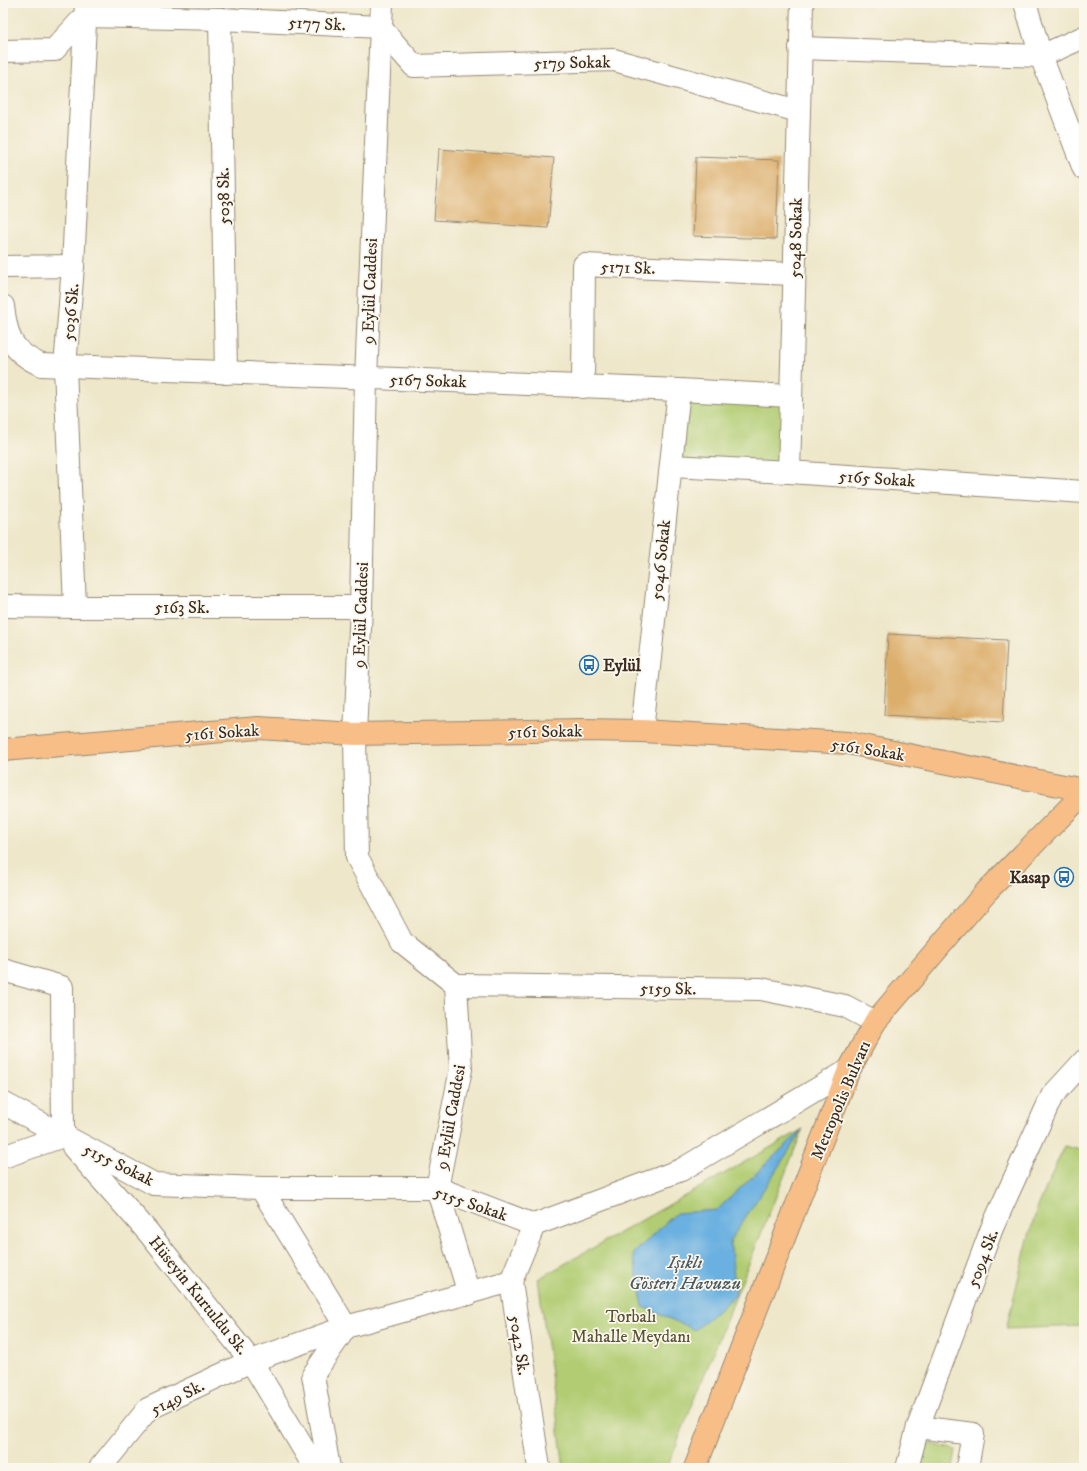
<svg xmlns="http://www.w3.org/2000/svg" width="1087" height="1471" font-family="'IM FELL DW Pica',serif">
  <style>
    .green { fill: #b1cc72; stroke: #767b48 }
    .water { fill: #6ab0e0; stroke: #526d7f }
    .building { fill: #dcae6c }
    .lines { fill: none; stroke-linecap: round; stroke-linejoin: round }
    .minor-casing { stroke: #948874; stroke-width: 24 }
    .major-casing { stroke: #948874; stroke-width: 24 }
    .minor { stroke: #fff; stroke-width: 22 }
    .major { stroke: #f7be87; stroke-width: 22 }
    .labels { text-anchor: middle; stroke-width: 3.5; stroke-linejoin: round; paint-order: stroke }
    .street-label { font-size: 17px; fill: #3b2a1e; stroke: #fbf7ec }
    .poi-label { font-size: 17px; font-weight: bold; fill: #3b2a1e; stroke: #fbf7ec; text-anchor: start }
    .park-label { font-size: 17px; fill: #585233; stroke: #fbf7ec }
    .water-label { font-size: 18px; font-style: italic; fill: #4b5962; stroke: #fbf7ec }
  </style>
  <rect width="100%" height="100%" fill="#fbf7ec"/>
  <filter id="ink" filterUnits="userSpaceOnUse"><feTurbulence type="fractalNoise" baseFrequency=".025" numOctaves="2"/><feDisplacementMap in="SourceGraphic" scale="8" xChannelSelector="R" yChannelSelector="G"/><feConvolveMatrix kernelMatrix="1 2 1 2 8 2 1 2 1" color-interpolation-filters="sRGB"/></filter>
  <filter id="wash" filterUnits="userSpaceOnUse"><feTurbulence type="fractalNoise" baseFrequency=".012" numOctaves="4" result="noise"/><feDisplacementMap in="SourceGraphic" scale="16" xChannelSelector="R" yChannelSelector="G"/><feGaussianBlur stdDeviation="0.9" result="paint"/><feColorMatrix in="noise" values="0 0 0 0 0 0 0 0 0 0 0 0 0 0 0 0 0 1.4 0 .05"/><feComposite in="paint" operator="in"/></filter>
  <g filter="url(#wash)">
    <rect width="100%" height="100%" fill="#eee7ca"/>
    <g class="green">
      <path d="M679,390L791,396L789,472L671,466Z"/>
      <path d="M803,1129L667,1468H564L538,1279Z"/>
      <path d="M1064,1146L1084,1151V1326L1006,1329L1028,1239L1037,1209Z"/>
      <path d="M927,1443L956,1450L953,1468H920Z"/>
    </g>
    <path class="water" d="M803,1129L730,1241L736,1295L695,1330L643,1307L633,1254L676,1213L717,1210Z"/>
    <g id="blocks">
      <g class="building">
        <path d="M439,149L554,158L548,228L434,220Z"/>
        <path d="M696,157L779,160L776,239L693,236Z"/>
        <path d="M888,634L1007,640L1003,722L884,715Z"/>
      </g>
    </g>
  </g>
  <g filter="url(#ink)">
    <use href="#blocks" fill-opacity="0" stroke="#948874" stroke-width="1"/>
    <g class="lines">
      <defs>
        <g id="minor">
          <path d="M382,3L366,378L361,607L355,734L357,857L402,942L456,985L461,1069L437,1188L469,1294"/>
          <path d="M1025,3L1041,56L1084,169"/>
          <path d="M85,16L220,19L380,27L414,66L614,60L798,111"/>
          <path d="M220,19L226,373"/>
          <path d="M800,48L1041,56L1084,37"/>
          <path d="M3,51L54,50L85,16"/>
          <path d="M3,267L73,266"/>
          <path d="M3,306C7,338 11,351 41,365L679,390L791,396"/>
          <path d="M583,387L584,265L794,274"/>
          <path d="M671,466L789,472L1084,492"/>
          <path d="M789,472L802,3"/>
          <path d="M3,606L75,607H361"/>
          <path d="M75,607L65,367L73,266L86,3"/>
          <path d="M642,731L679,390"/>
          <path d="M3,970L62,987L63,1136"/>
          <path d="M456,985L761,989L845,1006L875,1022"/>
          <path d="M3,1103L154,1184L261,1188H437L534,1225L681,1170L849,1070"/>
          <path d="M73,1147L148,1232L251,1361L315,1468"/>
          <path d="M3,1157L63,1136"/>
          <path d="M261,1188L346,1327L313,1375L329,1468"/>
          <path d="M534,1225L511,1281L539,1468"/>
          <path d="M918,1427L973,1434L967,1468"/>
          <path d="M100,1468L148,1409L251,1361L346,1327L511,1281"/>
          <path d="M907,1468L918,1427L992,1228L1052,1096L1084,1061"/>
        </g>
        <g id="major">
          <path d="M3,750L258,728L355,734L582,730L642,731L848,743L1084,790"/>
          <path d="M695,1468L849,1070L875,1022L986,892L1084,793"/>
        </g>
      </defs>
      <use href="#minor" class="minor-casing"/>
      <use href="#major" class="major-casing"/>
      <use href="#minor" class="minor"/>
      <use href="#major" class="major"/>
    </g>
  </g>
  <defs>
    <symbol id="bus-ring" viewBox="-11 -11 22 22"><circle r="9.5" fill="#fbf7ec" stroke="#1f6fb2" stroke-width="1.5"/><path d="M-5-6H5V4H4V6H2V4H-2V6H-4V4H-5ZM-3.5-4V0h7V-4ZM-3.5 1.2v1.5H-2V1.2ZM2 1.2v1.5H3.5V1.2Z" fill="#1f6fb2"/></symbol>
  </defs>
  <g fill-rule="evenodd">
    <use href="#bus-ring" x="578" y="654" width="22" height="22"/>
    <use href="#bus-ring" x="1053" y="866" width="22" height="22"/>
  </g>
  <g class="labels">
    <g class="street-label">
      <text transform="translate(317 23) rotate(3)" y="6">5177 Sk.</text>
      <text transform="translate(572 62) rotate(-1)" y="6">5179 Sokak</text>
      <text transform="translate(223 196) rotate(-91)" y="6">5038 Sk.</text>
      <text transform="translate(795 238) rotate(-89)" y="6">5048 Sokak</text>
      <text transform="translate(628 267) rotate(2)" y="6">5171 Sk.</text>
      <text transform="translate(369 291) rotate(-88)" y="6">9 Eylül Caddesi</text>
      <text transform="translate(70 312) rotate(-85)" y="6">5036 Sk.</text>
      <text transform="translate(428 380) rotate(2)" y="6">5167 Sokak</text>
      <text transform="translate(877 478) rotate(4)" y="6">5165 Sokak</text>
      <text transform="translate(660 560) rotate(-84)" y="6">5046 Sokak</text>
      <text x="182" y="613">5163 Sk.</text>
      <text transform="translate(360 615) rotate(-88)" y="6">9 Eylül Caddesi</text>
      <text transform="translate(545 731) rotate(-1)" y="6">5161 Sokak</text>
      <text transform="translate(222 732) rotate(-4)" y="6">5161 Sokak</text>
      <text transform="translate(868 749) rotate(9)" y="6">5161 Sokak</text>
      <text transform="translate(668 988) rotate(1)" y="6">5159 Sk.</text>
      <text transform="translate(840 1100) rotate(-67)" y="6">Metropolis Bulvarı</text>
      <text transform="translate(450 1117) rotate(-80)" y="6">9 Eylül Caddesi</text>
      <text transform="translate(119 1164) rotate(26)" y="6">5155 Sokak</text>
      <text transform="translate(471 1203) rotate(19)" y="6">5155 Sokak</text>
      <text transform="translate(982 1258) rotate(-69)" y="6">5094 Sk.</text>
      <text transform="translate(199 1295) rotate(51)" y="6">Hüseyin Kurtuldu Sk.</text>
      <text transform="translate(520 1345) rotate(81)" y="6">5042 Sk.</text>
      <text transform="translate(177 1397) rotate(-27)" y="6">5149 Sk.</text>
    </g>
    <g class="poi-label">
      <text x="603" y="671">Eylül</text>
      <text x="1050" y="883" text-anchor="end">Kasap</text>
    </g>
    <g class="park-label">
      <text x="631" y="1322">Torbalı<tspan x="631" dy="20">Mahalle Meydanı</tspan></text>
    </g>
    <g class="water-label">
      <text x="685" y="1268">Işıklı<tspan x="685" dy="21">Gösteri Havuzu</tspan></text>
    </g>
  </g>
  <rect width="1087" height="1471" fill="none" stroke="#fbf7ec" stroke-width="16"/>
</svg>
